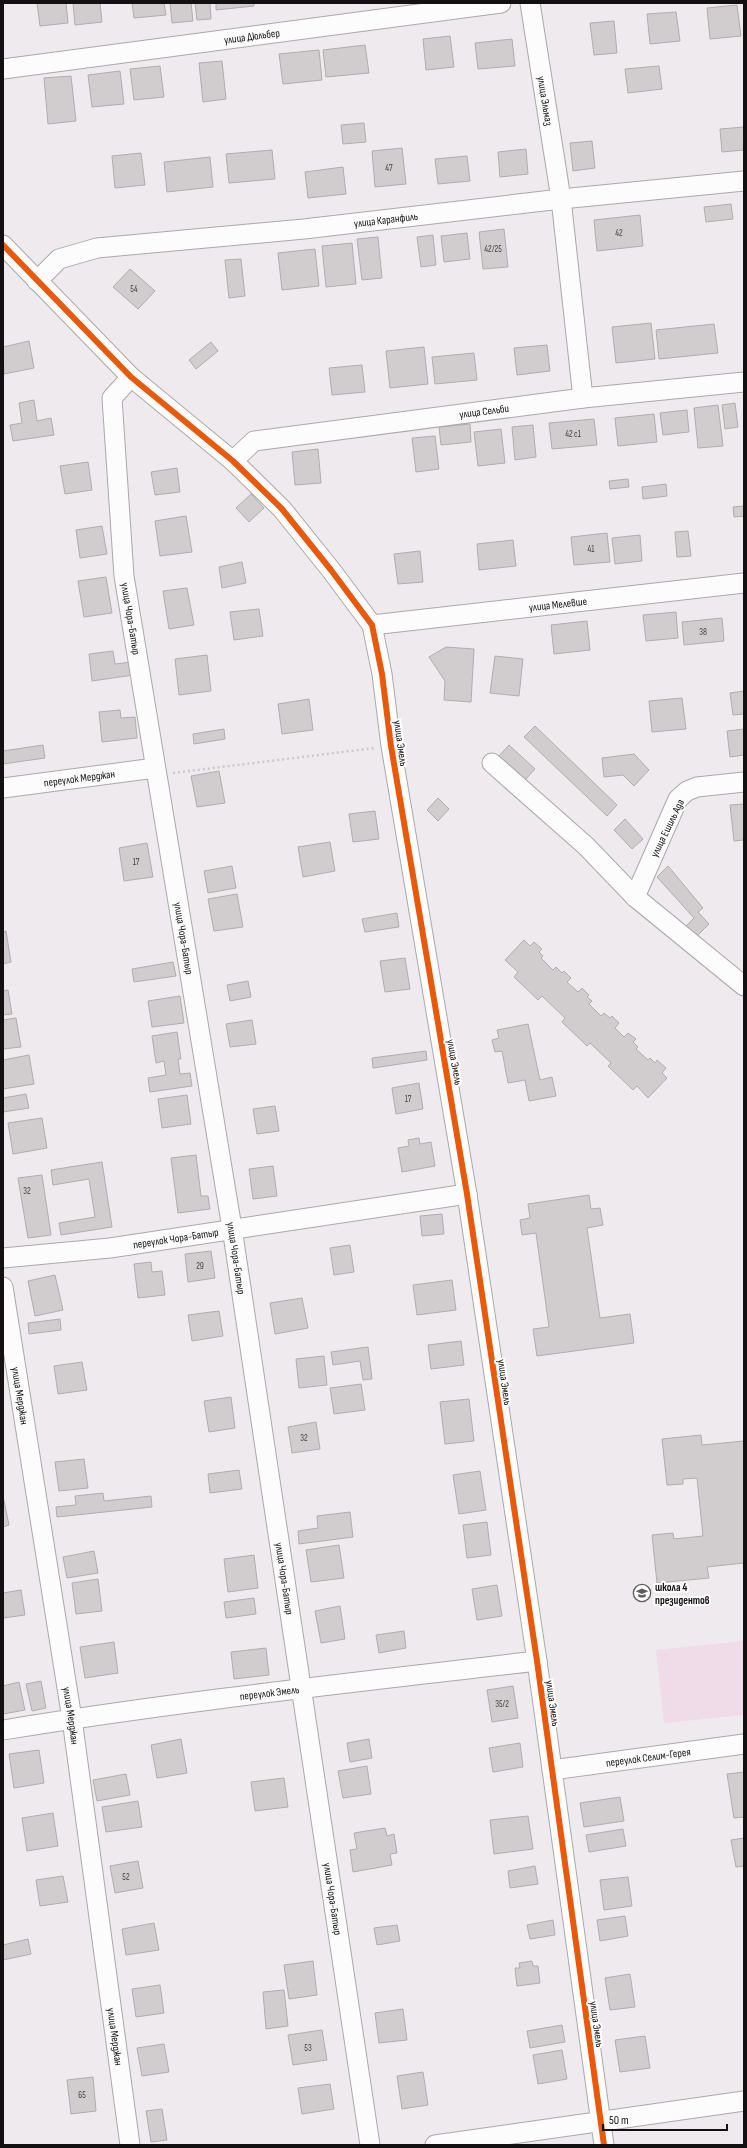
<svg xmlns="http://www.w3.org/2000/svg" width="747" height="2148" font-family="'Sofia Sans Condensed',sans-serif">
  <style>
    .grass { fill: #f0dbe9 }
    .building { fill: #d1cdcf; stroke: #b0adaf }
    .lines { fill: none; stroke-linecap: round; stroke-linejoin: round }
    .minor-casing { stroke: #aba8aa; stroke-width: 21 }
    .path { stroke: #cac9c9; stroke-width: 2.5; stroke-dasharray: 2 3; stroke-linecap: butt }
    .minor { stroke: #fdfcfc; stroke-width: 19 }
    .cycleway-casing { stroke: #fff; stroke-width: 8 }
    .cycleway { stroke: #e8590c; stroke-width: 6 }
    .labels { text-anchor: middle; stroke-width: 4; stroke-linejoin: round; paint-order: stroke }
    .number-label { font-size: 9px; fill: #423f40 }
    .street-label { font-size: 11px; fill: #121011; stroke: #fff }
    .poi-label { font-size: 11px; font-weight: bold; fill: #121011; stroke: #fff; text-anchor: start }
  </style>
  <rect width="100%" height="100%" fill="#efeaed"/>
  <path class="grass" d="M744,1641V1715L664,1723L656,1650Z"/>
  <g class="building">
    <path d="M37,3H66L68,23L40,26Z"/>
    <path d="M73,3H100L102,22L75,25Z"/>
    <path d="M132,3H164L166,15L134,18Z"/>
    <path d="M170,3H191L193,21L172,23Z"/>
    <path d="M195,3H210L211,19L197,20Z"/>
    <path d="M216,3H254V6L216,10Z"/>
    <path d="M737,5L741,36L710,39L707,8Z"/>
    <path d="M676,12L680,41L650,44L647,14Z"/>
    <path d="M614,21L617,53L594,55L590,23Z"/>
    <path d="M450,36L454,67L426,70L423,39Z"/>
    <path d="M512,39L515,66L478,69L475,43Z"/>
    <path d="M365,45L369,73L326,77L323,50Z"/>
    <path d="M319,50L322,80L283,84L279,54Z"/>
    <path d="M222,61L226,99L203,102L199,63Z"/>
    <path d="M160,66L164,97L134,100L130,69Z"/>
    <path d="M659,66L662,89L628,93L625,69Z"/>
    <path d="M120,71L124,104L92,107L88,75Z"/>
    <path d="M71,76L76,121L48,124L44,78Z"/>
    <path d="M364,123L366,142L343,144L341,125Z"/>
    <path d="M744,127V150L722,152L720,129Z"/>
    <path d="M592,141L595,168L573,171L570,143Z"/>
    <path d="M402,148L406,184L375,187L372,151Z"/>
    <path d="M526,149L528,174L500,177L498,152Z"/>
    <path d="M272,150L275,179L229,183L226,154Z"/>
    <path d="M141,153L145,185L115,188L112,156Z"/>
    <path d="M467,156L470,181L438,184L435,159Z"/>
    <path d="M210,157L213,187L167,192L164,162Z"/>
    <path d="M343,167L346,194L308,198L305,172Z"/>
    <path d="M731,204L733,219L706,222L704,207Z"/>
    <path d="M640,215L643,246L597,251L594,220Z"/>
    <path d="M504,229L508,267L483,269L479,232Z"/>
    <path d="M467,233L470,259L444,262L441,236Z"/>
    <path d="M433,235L436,265L421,267L417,237Z"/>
    <path d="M378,237L382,278L362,280L357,239Z"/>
    <path d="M352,243L356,284L326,287L322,246Z"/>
    <path d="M315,249L319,286L282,290L278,253Z"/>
    <path d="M241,259L245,296L229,298L225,260Z"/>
    <path d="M130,269L155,291L138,309L113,287Z"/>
    <path d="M651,323L655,359L616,363L612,327Z"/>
    <path d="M714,324L718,353L659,359L656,330Z"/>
    <path d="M29,341L34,368L4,374L3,347Z"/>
    <path d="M211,342L218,351L196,369L189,360Z"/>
    <path d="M547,345L550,371L517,375L514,348Z"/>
    <path d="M424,347L428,384L390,388L386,351Z"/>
    <path d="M474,353L477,380L435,384L432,357Z"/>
    <path d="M362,365L365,392L332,395L329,368Z"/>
    <path d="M34,400L37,421L51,418L54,435L13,441L10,425L22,423L19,403Z"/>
    <path d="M735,403L738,427L725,429L722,405Z"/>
    <path d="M718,405L723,446L698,448L694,408Z"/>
    <path d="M687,410L689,432L663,435L660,413Z"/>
    <path d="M654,414L657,442L618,446L615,418Z"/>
    <path d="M594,419L597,445L552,449L549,423Z"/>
    <path d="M470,424L471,442L441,445L439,427Z"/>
    <path d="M533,425L536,457L515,460L512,427Z"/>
    <path d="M501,429L505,463L478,466L474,432Z"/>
    <path d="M435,436L439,469L416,472L412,438Z"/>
    <path d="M318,449L321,483L295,485L292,452Z"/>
    <path d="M88,462L92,490L65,494L60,466Z"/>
    <path d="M177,468L180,492L155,495L151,472Z"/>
    <path d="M628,479L629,487L610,489L609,481Z"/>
    <path d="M666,484L667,496L643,499L642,487Z"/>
    <path d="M251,494L264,508L249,522L236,508Z"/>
    <path d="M744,506V516L734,517L733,507Z"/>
    <path d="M186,516L192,552L160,556L155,521Z"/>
    <path d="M102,526L107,554L80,558L76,530Z"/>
    <path d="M688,531L691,556L677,557L675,532Z"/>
    <path d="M607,533L610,562L574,565L571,537Z"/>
    <path d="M640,535L642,561L615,564L612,538Z"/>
    <path d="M513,540L516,566L479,570L477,544Z"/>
    <path d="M420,551L423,582L398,584L394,554Z"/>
    <path d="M242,562L246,583L222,588L219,567Z"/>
    <path d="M106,577L112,613L84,617L78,581Z"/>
    <path d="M187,588L194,625L169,629L163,591Z"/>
    <path d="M259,609L263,636L234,640L230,612Z"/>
    <path d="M676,612L678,638L646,641L643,615Z"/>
    <path d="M722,618L724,641L684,645L682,622Z"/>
    <path d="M587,621L590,650L554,654L551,625Z"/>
    <path d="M446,647L474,649L471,702L444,700L445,681L429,657Z"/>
    <path d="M113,651L115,664L132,662L134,675L92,681L89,654Z"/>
    <path d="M207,655L211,691L179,695L175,659Z"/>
    <path d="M495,656L523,659L519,696L490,693Z"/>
    <path d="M744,691V714L733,715L730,693Z"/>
    <path d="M682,698L686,729L652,732L649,701Z"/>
    <path d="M309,699L313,730L282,734L278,704Z"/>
    <path d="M120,710L121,718L135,717L137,738L102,742L99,712Z"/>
    <path d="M535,726L617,805L607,816L524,737Z"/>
    <path d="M224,729L225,739L194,744L193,734Z"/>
    <path d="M744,729V755L730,757L727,731Z"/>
    <path d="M43,745L45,758L3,764V751Z"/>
    <path d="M509,745L535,769L525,780L499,756Z"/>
    <path d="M634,754L649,770L634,786L623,775L604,777L602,758Z"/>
    <path d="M219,771L225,803L197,807L191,776Z"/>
    <path d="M438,798L449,809L438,821L427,810Z"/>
    <path d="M744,804V840L734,841L730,805Z"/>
    <path d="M375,811L379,839L353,842L349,814Z"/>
    <path d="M625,819L643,839L632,849L614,830Z"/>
    <path d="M330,842L335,871L303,877L298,847Z"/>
    <path d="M147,843L153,877L124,881L119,848Z"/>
    <path d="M232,866L236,888L208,893L204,871Z"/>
    <path d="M668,866L703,908L698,912L709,924L694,939L683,929L694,918L657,877Z"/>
    <path d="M237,894L243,927L214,931L208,899Z"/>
    <path d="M397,913L399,927L365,932L362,919Z"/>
    <path d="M6,931L11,962L3,964V932Z"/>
    <path d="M524,940L530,946L534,942L542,949L539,952L543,956L541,958L553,970L556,967L562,973L564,971L571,978L567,982L578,992L582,988L589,995L587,997L592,1001L589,1004L601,1016L604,1013L610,1018L612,1016L619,1023L615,1028L624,1037L628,1033L636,1039L633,1042L638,1047L636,1049L648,1060L650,1058L655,1063L657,1060L666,1068L662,1073L667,1078L648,1098L637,1086L633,1090L608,1066L611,1063L590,1043L587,1046L562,1022L565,1018L542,996L538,1000L514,977L518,972L505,960Z"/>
    <path d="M405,958L410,989L385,992L380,961Z"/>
    <path d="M173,962L176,976L134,982L132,969Z"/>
    <path d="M248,981L251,997L230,1001L227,985Z"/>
    <path d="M8,990L12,1014L3,1015V991Z"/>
    <path d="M180,996L184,1023L152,1027L148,1001Z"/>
    <path d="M16,1018L21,1047L3,1049V1020Z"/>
    <path d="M252,1020L256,1044L230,1047L226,1024Z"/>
    <path d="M528,1024L540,1080L552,1077L556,1096L529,1101L525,1080L508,1083L502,1051L495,1052L492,1040L499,1038L497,1030Z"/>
    <path d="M177,1032L181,1059H178L180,1074L190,1073L192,1086L150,1092L148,1078L166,1075L164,1061L156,1063L152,1036Z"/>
    <path d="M426,1051L427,1060L373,1068L372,1058Z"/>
    <path d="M29,1055L34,1084L3,1089V1060Z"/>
    <path d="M419,1083L423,1109L396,1114L392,1088Z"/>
    <path d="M26,1094L29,1108L3,1112V1098Z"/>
    <path d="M187,1095L191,1124L162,1128L158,1099Z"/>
    <path d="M275,1106L279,1131L257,1134L253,1109Z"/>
    <path d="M42,1118L47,1148L13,1154L8,1123Z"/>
    <path d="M419,1138L420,1144L431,1142L435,1166L402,1172L398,1148L409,1146L408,1140Z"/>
    <path d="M196,1155L201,1196H208L210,1209L178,1213L171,1158Z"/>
    <path d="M102,1162L112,1227L61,1235L59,1223L95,1217L89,1179L53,1185L51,1170Z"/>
    <path d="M273,1166L277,1196L253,1199L249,1169Z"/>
    <path d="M42,1175L51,1235L28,1238L18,1178Z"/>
    <path d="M589,1195L591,1209L600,1208L603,1225L587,1228L600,1318L630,1314L634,1343L537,1356L533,1329L549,1327L536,1233L522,1235L520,1220L530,1218L528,1204Z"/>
    <path d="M442,1214L444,1234L422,1236L420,1216Z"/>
    <path d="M350,1245L354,1272L334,1275L330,1248Z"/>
    <path d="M211,1251L215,1278L188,1282L185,1254Z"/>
    <path d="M151,1262L152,1272L162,1271L165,1295L138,1298L134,1264Z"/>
    <path d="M55,1275L63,1310L35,1316L28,1281Z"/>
    <path d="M452,1280L456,1310L417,1315L413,1285Z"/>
    <path d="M302,1298L308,1328L275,1334L270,1303Z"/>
    <path d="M219,1311L223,1336L192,1341L188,1315Z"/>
    <path d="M60,1319L61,1330L29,1334L28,1323Z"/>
    <path d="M461,1341L464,1365L431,1369L428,1345Z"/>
    <path d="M368,1347L372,1379L363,1380L360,1361L333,1365L331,1352Z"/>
    <path d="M324,1356L327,1385L299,1388L296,1359Z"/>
    <path d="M82,1362L87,1390L58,1394L54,1366Z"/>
    <path d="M361,1384L365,1410L334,1414L330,1388Z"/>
    <path d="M231,1397L235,1428L209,1432L204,1401Z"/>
    <path d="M469,1399L474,1441L445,1444L440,1402Z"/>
    <path d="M316,1422L320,1449L292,1453L288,1427Z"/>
    <path d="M701,1435L702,1445L744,1441V1563L707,1567L709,1578L657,1583L652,1535L673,1533L674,1539L703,1536L697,1478L683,1479V1484L667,1485L662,1439Z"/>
    <path d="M84,1459L88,1488L59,1491L55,1462Z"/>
    <path d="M239,1470L242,1489L210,1493L208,1474Z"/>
    <path d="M480,1471L486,1510L459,1514L453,1475Z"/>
    <path d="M103,1493L104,1501L151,1496L152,1507L57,1517L56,1507L76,1505L75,1496Z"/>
    <path d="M3,1496L9,1525L3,1527Z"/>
    <path d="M350,1512L353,1537L299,1544L298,1531L318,1528L317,1516Z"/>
    <path d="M487,1522L491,1555L467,1558L463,1525Z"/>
    <path d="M339,1545L344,1578L311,1582L306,1550Z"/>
    <path d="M94,1551L98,1573L67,1578L63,1557Z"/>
    <path d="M254,1555L258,1588L228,1592L224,1559Z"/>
    <path d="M98,1579L102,1611L76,1614L72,1583Z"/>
    <path d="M497,1585L502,1616L477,1620L472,1589Z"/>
    <path d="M21,1590L25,1615L3,1618V1593Z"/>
    <path d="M254,1598L256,1614L226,1618L224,1602Z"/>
    <path d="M340,1606L345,1639L321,1643L315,1611Z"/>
    <path d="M404,1631L406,1648L379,1653L376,1635Z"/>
    <path d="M114,1642L118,1673L85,1678L80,1647Z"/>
    <path d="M266,1648L269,1675L234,1679L231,1652Z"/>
    <path d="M41,1681L46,1708L32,1711L26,1684Z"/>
    <path d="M19,1682L25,1710L3,1714V1686Z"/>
    <path d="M513,1686L518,1718L492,1722L487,1690Z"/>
    <path d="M181,1739L187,1773L157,1778L151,1745Z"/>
    <path d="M369,1739L372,1758L350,1762L347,1743Z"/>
    <path d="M520,1743L523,1767L493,1772L489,1748Z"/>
    <path d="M39,1750L44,1783L14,1788L9,1754Z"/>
    <path d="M367,1766L371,1794L343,1798L338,1771Z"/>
    <path d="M744,1772V1817L734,1818L727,1774Z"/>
    <path d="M126,1774L130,1795L97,1801L93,1780Z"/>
    <path d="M284,1778L288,1807L255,1811L251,1782Z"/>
    <path d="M620,1797L624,1821L584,1827L580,1803Z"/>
    <path d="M138,1801L142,1827L106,1832L102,1807Z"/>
    <path d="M53,1813L58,1846L27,1851L22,1818Z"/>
    <path d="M528,1816L533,1849L494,1854L490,1820Z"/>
    <path d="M385,1828L387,1836L394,1834L397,1853L390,1854L392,1865L353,1872L350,1850L357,1849L354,1833Z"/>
    <path d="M623,1829L626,1846L589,1852L586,1835Z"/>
    <path d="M744,1838V1866L736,1867L731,1840Z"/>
    <path d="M138,1861L143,1888L115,1893L110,1866Z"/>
    <path d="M535,1866L538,1884L510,1888L508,1871Z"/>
    <path d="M63,1876L68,1902L40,1906L36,1880Z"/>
    <path d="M628,1877L632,1906L604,1910L600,1880Z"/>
    <path d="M625,1916L628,1936L600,1941L597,1920Z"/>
    <path d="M553,1920L555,1935L530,1939L527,1925Z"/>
    <path d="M154,1923L159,1950L126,1955L122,1929Z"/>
    <path d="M397,1925L400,1941L377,1945L374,1928Z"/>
    <path d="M28,1939L31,1954L3,1960V1945Z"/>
    <path d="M313,1961L317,1995L289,1999L284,1965Z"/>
    <path d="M532,1961L533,1966H538L540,1983L517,1986L515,1968H520L519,1963Z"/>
    <path d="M630,1974L635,2007L610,2010L605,1978Z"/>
    <path d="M160,1985L164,2013L136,2017L132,1989Z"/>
    <path d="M284,1990L288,2026L266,2029L263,1992Z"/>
    <path d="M403,2009L407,2040L379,2043L375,2013Z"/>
    <path d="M562,2025L565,2042L530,2048L527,2031Z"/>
    <path d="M322,2030L327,2060L293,2065L288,2035Z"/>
    <path d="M645,2036L650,2068L620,2072L615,2040Z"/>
    <path d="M164,2044L169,2072L142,2076L137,2048Z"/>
    <path d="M562,2050L567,2079L538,2084L533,2055Z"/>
    <path d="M423,2072L428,2105L402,2109L397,2076Z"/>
    <path d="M93,2077L96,2111L71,2114L67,2080Z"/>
    <path d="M330,2084L334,2109L302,2114L298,2088Z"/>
    <path d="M162,2109L167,2140L151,2142L146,2111Z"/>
  </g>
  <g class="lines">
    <defs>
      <g id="minor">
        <path id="s1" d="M530,3L561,199L583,398"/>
        <path id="s2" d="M3,69L501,3"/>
        <path d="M3,245L131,377L233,461L282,509L331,570L372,625L382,674L391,746L467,1194L537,1661L604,2145"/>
        <path id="s3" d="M37,281L59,259L97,248L304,229L561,199L744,181"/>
        <path id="s4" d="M131,377L112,398L124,576L232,1228L370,2145"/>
        <path id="s5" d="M233,461L254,441L583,398L744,382"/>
        <path id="s6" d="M372,625L744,583"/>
        <path d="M492,763L586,846L635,897L744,986"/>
        <path id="s7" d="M3,788L155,768"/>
        <path d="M635,897L678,799L687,791L697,787L744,782"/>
        <path id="s8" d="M3,1258L110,1248L467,1194"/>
        <path id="s9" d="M3,1287L72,1719L130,2145"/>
        <path id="s10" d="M3,1730C180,1701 359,1682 537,1661"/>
        <path id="s11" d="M552,1770L744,1744"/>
        <path d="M435,2145L744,2101"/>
      </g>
    </defs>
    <use href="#minor" class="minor-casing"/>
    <path class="path" d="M173,773L375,748"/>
    <use href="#minor" class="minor"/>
    <defs>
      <path id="cycleway" d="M3,245L131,377L233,461L282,509L331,570L372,625L382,674L391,746L467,1194L537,1661L604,2145"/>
    </defs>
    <use href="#cycleway" class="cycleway-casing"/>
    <use href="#cycleway" class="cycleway"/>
  </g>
  <defs>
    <symbol id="school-ring" viewBox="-11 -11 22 22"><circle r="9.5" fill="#fff" stroke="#5f5c5e" stroke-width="1.5"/><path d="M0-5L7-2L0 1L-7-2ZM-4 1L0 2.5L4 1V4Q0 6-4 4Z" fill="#5f5c5e"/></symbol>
  </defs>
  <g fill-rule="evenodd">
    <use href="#school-ring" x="632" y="1583" width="20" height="20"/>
  </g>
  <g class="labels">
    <g class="number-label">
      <text x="389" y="171">47</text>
      <text x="619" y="236">42</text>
      <text x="493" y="252">42/25</text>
      <text x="134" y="292">54</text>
      <text x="573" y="437">42 с1</text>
      <text x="591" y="552">41</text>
      <text x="703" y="635">38</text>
      <text x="136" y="865">17</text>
      <text x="408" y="1102">17</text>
      <text x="27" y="1194">32</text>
      <text x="200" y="1269">29</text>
      <text x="304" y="1441">32</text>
      <text x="502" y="1707">35/2</text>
      <text x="126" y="1880">52</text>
      <text x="308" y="2051">53</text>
      <text x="82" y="2098">65</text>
    </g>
    <g class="street-label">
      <text dy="4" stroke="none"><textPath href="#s2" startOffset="251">улица Дюльбер</textPath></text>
      <text dy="4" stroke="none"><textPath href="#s1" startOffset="99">улица Эльмаз</textPath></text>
      <text dy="4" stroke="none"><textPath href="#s3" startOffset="361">улица Каранфиль</textPath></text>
      <text dy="4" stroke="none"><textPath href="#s5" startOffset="261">улица Сельби</textPath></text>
      <text dy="4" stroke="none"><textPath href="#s6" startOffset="187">улица Мелевше</textPath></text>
      <text dy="4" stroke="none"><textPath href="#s4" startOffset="250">улица Чора-Батыр</textPath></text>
      <text transform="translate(401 743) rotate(82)" y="4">улица Эмель</text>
      <text dy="4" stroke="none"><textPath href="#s7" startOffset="77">переулок Мерджан</textPath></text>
      <text transform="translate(667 828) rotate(-64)" y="4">улица Ешиль Ада</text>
      <text dy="4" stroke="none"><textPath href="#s4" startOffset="574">улица Чора-Батыр</textPath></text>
      <text transform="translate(455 1062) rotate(80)" y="4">улица Эмель</text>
      <text dy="4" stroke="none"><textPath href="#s8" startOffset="174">переулок Чора-Батыр</textPath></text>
      <text dy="4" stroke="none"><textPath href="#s4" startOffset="898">улица Чора-Батыр</textPath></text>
      <text transform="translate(505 1382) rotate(82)" y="4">улица Эмель</text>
      <text dy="4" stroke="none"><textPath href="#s9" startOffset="110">улица Мерджан</textPath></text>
      <text dy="4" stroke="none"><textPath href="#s4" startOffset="1222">улица Чора-Батыр</textPath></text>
      <text dy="4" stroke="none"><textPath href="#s10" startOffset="269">переулок Эмель</textPath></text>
      <text transform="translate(553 1703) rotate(82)" y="4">улица Эмель</text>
      <text dy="4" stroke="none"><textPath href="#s9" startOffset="434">улица Мерджан</textPath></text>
      <text dy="4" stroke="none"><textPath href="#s11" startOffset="97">переулок Селим-Герея</textPath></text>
      <text dy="4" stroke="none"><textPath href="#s4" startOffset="1546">улица Чора-Батыр</textPath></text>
      <text transform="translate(597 2024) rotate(82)" y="4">улица Эмель</text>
      <text dy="4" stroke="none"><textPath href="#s9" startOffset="758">улица Мерджан</textPath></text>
    </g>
    <g class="poi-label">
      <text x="655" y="1591">школа 4<tspan x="655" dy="13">президентов</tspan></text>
    </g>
  </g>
  <rect width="747" height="2148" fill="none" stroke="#121011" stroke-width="8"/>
  <path d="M603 2124v6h124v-6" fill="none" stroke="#121011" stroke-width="2"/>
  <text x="609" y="2124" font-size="12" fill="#121011" stroke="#ffffff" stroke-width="3" paint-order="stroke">50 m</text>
</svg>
